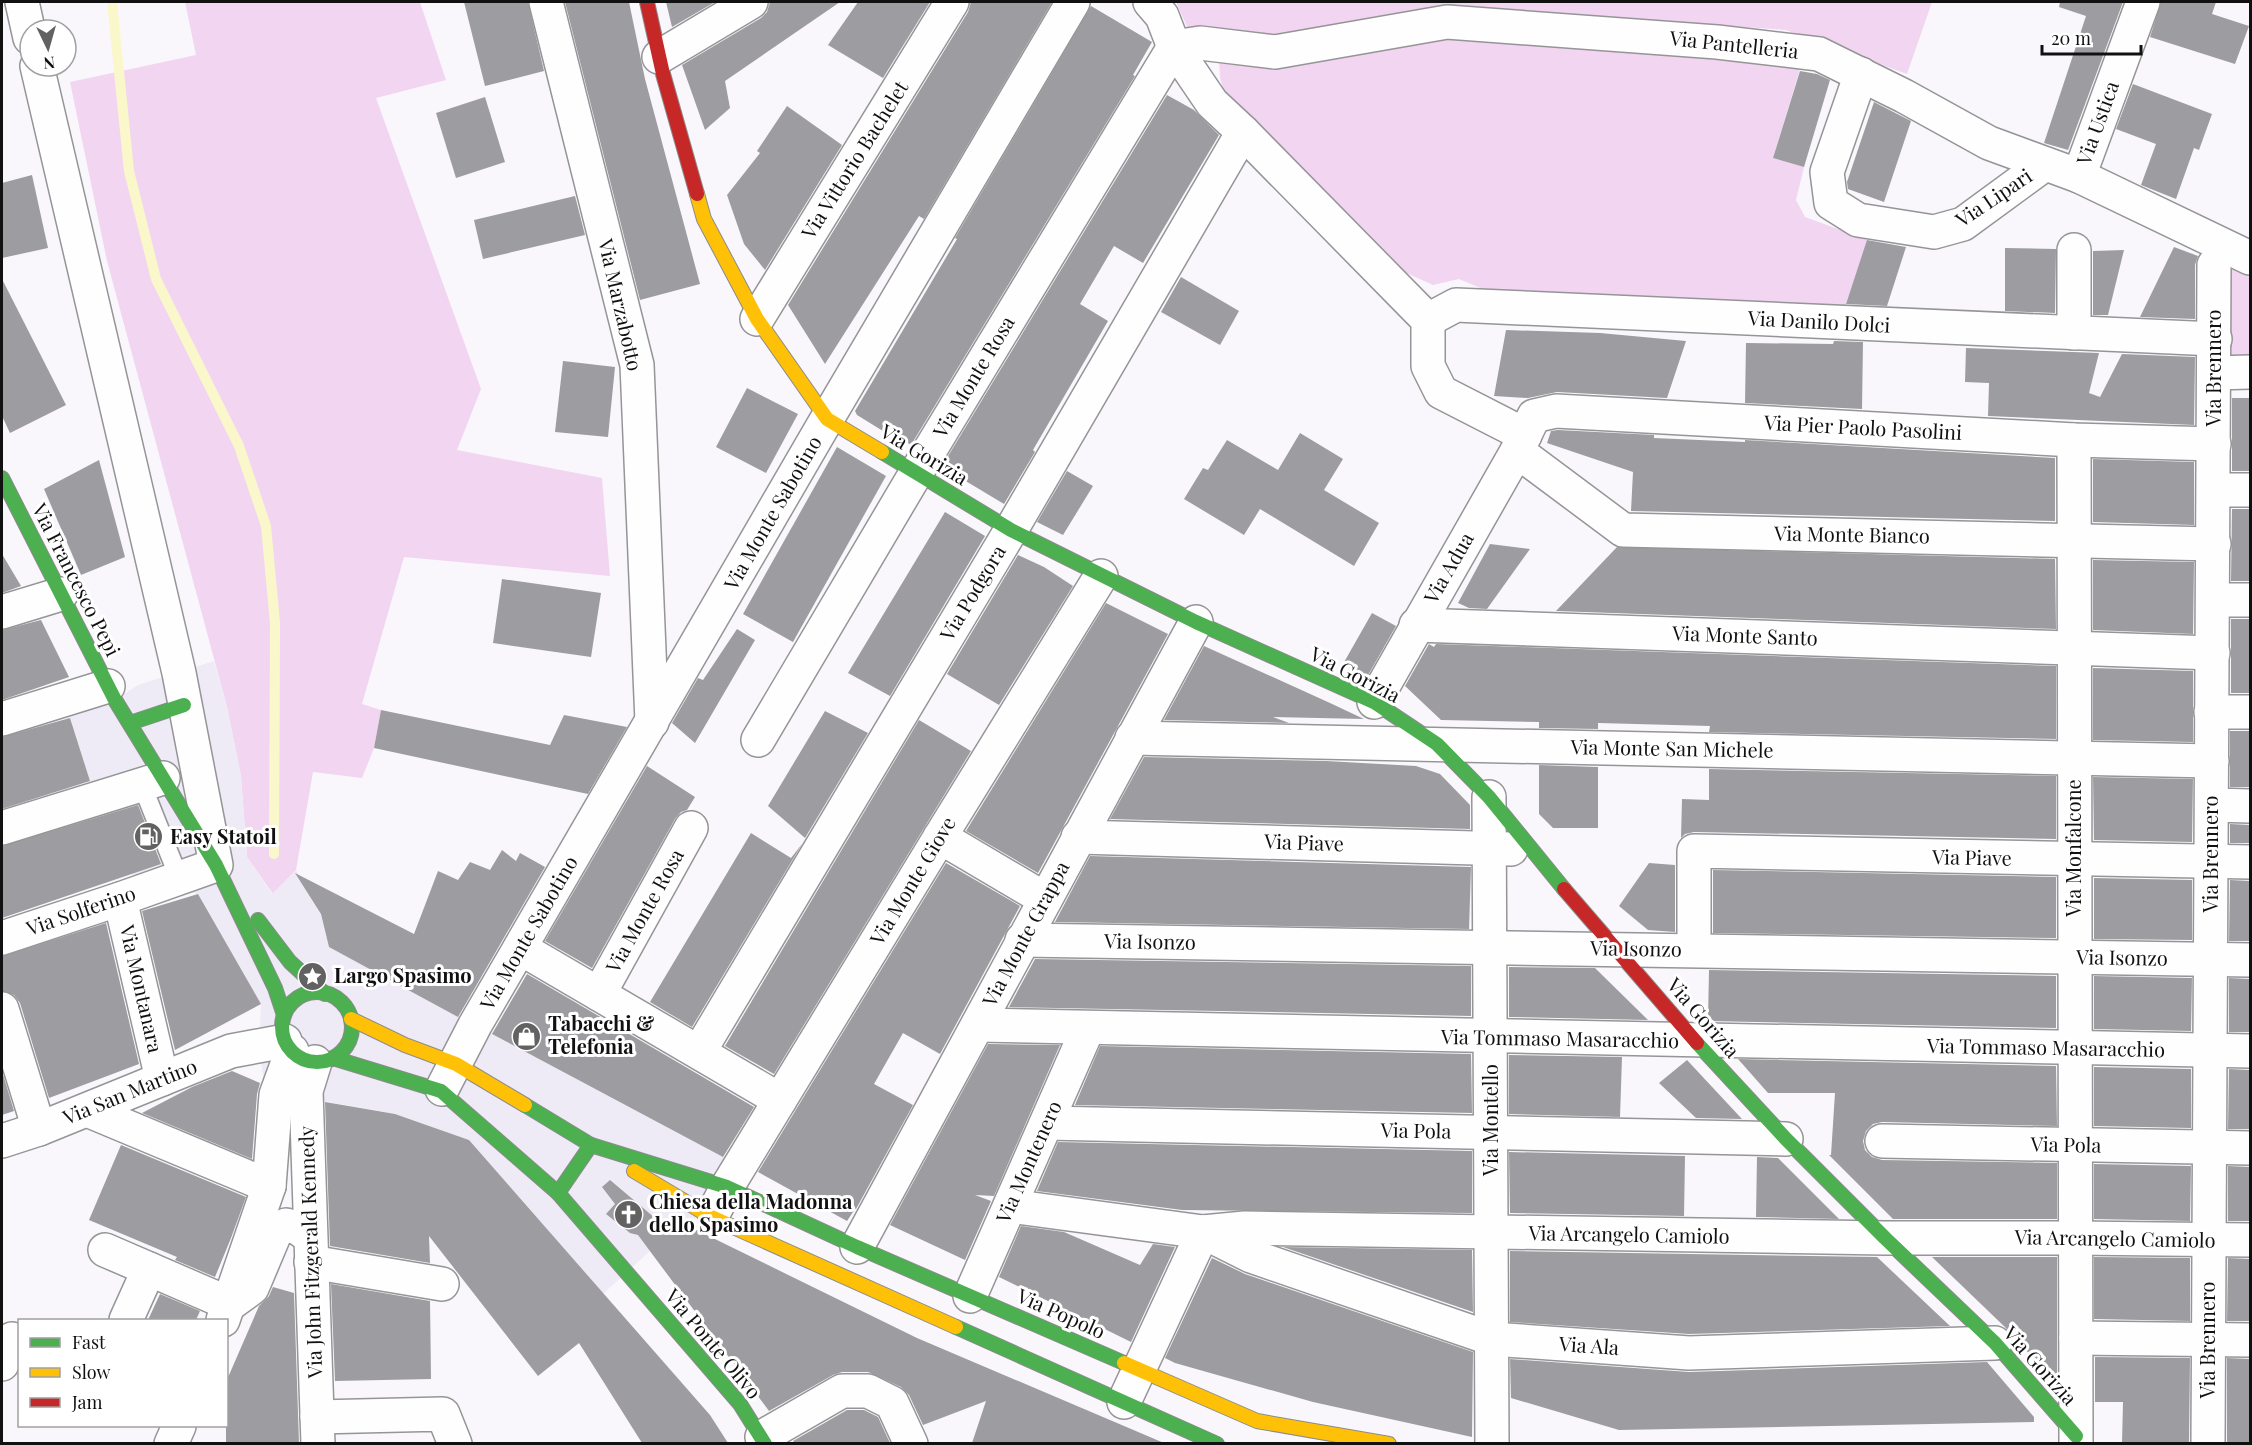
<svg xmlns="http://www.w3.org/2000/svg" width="2252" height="1445" font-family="'Playfair Display',serif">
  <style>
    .green { fill: #f2d5f1 }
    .plaza { fill: #efebf6 }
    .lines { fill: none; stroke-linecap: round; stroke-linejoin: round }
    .stream { stroke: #faf8cb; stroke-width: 10 }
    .building { fill: #9d9ca0 }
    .lane-casing { stroke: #959597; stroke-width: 21 }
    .street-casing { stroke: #959597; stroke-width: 36 }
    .fast-casing { stroke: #8c8b8d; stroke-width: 16 }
    .slow-casing { stroke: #8c8b8d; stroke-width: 16 }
    .jam-casing { stroke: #8c8b8d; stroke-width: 16 }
    .lane { stroke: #fefeff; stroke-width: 18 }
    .street { stroke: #fefeff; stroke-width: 33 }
    .fast { stroke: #4caf50; stroke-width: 14 }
    .slow { stroke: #ffc107; stroke-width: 14 }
    .jam { stroke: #c62828; stroke-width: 14 }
    .labels { text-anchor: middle; stroke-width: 6; stroke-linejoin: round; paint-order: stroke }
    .street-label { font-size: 20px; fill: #111; stroke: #fff }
    .poi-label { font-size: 20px; font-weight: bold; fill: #111; stroke: #fff; text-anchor: start }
  </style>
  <rect width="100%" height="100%" fill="#f9f7fc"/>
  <g class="green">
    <path d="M185,2H420L446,80L376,98L481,389L457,450L602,478L610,576L404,557L362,704L381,710L374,748L362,778L313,772L296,870L273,894L247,857L241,776L227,707L107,261L70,82L196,55Z"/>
    <path d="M1176,2H1932L1907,74L1786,30L1449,7L1270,39L1189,31Z"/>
    <path d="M1451,31L1786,61L1800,69L1773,158L1804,167L1796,200L1805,217L1868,240L1843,312L1499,296L1459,279L1433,285L1402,271L1226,102L1220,77L1219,59Z"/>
    <path d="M2234,266L2250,276V363L2231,361L2226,348V280Z"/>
  </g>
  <path class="plaza" d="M214,661L227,707L241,776L247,857L272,894L296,870L321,914L329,947L740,1166L711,1217L676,1220L650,1251L603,1294L469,1140L395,1114L316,1100L264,1085L259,1046L261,1004L198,894L134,877L111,812L103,797L91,784L70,717L115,700L138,685Z"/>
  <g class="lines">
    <path class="stream" d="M112,2L129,171L156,279L239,446L266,526L275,623L274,854"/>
  </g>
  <g class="building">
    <path d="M464,2H528L544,71L485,86Z"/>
    <path d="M565,2H629L645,79L700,284L640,300Z"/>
    <path d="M666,2H715L672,27Z"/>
    <path d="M770,2H840L725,81L730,108L705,130L682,65L761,18L767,12Z"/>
    <path d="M858,2H930L883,78L828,45Z"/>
    <path d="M971,2H1052L924,219L919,216L825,364L788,305L968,12Z"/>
    <path d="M2060,2H2123L2068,150L2044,143L2086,16L2059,7Z"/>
    <path d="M2161,2H2216L2212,14L2249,26L2235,64L2150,37Z"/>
    <path d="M1091,6L1152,42L1133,75L1135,76L911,445L905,441L904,444L857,415L855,411L957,239L955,238Z"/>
    <path d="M1800,71L1817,74L1830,80L1804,167L1773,158Z"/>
    <path d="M2133,84L2212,114L2199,150L2194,148L2176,199L2141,185L2156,144L2116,129Z"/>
    <path d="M1167,95L1194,110L1219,135L1143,263L1114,246L1080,304L1108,321L1033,450L1035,452L1004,504L964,480L968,474L945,461Z"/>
    <path d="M485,97L505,162L456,178L436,113Z"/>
    <path d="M1874,102L1911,121L1884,202L1848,189L1847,182Z"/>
    <path d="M787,106L842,145L765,270L744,244L727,195L760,153L757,151Z"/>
    <path d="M32,175L48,248L2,258V183Z"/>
    <path d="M575,196L585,235L483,259L474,220Z"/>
    <path d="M1867,240L1906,247L1887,306L1846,304Z"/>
    <path d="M2174,247L2198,256L2195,265V319L2140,317Z"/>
    <path d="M2005,248L2056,249L2055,313L2005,311Z"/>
    <path d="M2124,250L2108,315H2093V251Z"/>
    <path d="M1181,277L1239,311L1220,345L1161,312Z"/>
    <path d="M2,279L66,405L10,433L2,416Z"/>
    <path d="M1506,330L1600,333L1686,341L1667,398L1557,392L1528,398L1494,396Z"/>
    <path d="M1834,341L1863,342L1862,409L1745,403L1746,343L1833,344Z"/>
    <path d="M1966,348L2099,353L2089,393L2100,397L2122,354L2195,357L2194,425L1988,416L1989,383L1965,382Z"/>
    <path d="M563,361L615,367L608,437L555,432Z"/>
    <path d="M747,388L798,414L766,473L716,447Z"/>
    <rect x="2232" y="398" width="18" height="73"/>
    <path d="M1558,430L1654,435V438L1745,442V440L2055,458V521L1631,511L1633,472L1547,443L1551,431Z"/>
    <path d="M1300,433L1343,459L1324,490L1379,523L1354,566L1260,509L1244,535L1184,499L1203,468L1208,470L1227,440L1278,470Z"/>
    <path d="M837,447L886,476L793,642L743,614Z"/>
    <path d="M2093,459L2194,462V525L2093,522Z"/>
    <path d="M99,460L125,557L81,575L44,489Z"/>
    <path d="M1067,471L1093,486L1063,535L1037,522Z"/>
    <path d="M2232,509H2250V581H2231Z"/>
    <path d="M945,512L985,536L890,696L848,673Z"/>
    <path d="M1490,544L1530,549L1487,609L1469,608L1458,603Z"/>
    <path d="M1617,547L2055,559L2056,629L1556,611Z"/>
    <path d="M2,554L21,586L2,593Z"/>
    <path d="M1018,555L1044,567L1073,586L999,705L947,674Z"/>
    <path d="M2093,560L2194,562L2193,634L2093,630Z"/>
    <path d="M502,579L601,593L591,657L493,643Z"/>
    <path d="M1106,603L1168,634L1038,873L966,831Z"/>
    <path d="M1372,613L1396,626L1367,677L1343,664Z"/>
    <rect x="2231" y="619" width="19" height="74"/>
    <path d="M41,620L69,677L2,700V630Z"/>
    <path d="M737,629L755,640L695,743L672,723L698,678L703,680Z"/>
    <path d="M1429,644L1434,647L1436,644L2056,666V739L1709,732L1710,726L1598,723V729L1539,728V722L1441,720L1405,686Z"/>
    <path d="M1204,646L1330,703L1364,719L1273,717L1289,723L1164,720Z"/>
    <path d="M2093,668L2193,671V742L2093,740Z"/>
    <path d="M381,710L550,745L564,715L627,727L588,794L374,748Z"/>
    <path d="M825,711L868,733L805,838L768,806Z"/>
    <path d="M70,718L90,781L2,809V737Z"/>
    <path d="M919,720L971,751L774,1074L725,1046Z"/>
    <rect x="2230" y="731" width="20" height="56"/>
    <path d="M1144,757L1326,761L1416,766L1440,774L1470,805V829L1110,819Z"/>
    <path d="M1539,765L1598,767V828H1553L1539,814Z"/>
    <path d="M647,766L695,797L687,810L681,812L675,819L592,968L545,941Z"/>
    <path d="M1709,769L2056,776V839L1694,832L1685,834L1681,838L1682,799L1709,800Z"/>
    <path d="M2093,777L2193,779L2192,842L2094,840Z"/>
    <path d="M138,805L161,864L2,918V846Z"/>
    <path d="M2230,824L2250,825V843H2230Z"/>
    <path d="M751,833L791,858L802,844L692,1027L650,1002Z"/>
    <path d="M502,850L516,861L520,853L545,867L458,1017L329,947L321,914L295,873L414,934L438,871L458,880L470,862L490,870Z"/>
    <path d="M1090,856L1471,867L1469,929L1055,922Z"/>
    <path d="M946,863L1020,906L940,1054L903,1033L874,1084L913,1105L856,1209H855L847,1221L758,1172Z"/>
    <path d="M1649,863L1675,865V932L1648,930L1619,906Z"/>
    <path d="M1713,870L2056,877V938L1713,933Z"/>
    <path d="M2094,878L2192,880V940L2094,939Z"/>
    <path d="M2230,880L2250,881V941H2229Z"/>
    <path d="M198,894L261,1004L175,1050L142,911Z"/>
    <path d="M106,923L139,1064L49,1098L20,1003L14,995L2,991V956Z"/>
    <path d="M1035,959L1471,966V1016L1009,1007Z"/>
    <path d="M1509,967L1595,968L1648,1020L1509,1017Z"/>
    <path d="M1709,970L2056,976V1028L1708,1021Z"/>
    <path d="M527,974L754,1107L723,1157L492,1034Z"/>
    <path d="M2094,976L2192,978L2191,1031L2094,1029Z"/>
    <path d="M2229,978L2250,979V1032H2229Z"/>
    <path d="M988,1044L1060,1045L994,1196L975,1195L991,1201L965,1260L890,1225Z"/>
    <path d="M1100,1046L1471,1054L1472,1113L1075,1105Z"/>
    <path d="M1509,1055L1622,1057L1620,1117L1509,1114Z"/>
    <path d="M1738,1059L2056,1066L2057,1126L1882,1122L1873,1124L1866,1131L1863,1141L1865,1150L1872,1157L1882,1160L2057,1163V1219H1893L1829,1155H1831L1835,1093H1768Z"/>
    <path d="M1687,1060L1742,1119L1696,1118L1659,1083Z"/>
    <path d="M2094,1067L2191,1069V1128L2094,1126Z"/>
    <path d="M2229,1069L2250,1070V1129H2228Z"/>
    <path d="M2,1071L14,1111L2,1115Z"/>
    <path d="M232,1071L260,1083L257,1094L252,1159L142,1113L192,1087Z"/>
    <path d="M325,1102L395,1114L469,1140L710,1415L728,1443H642L579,1343L538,1376L429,1236L430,1263L330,1246Z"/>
    <path d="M1058,1142L1472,1151V1213L1182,1210L1037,1191Z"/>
    <path d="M121,1145L246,1197L231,1238L215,1277L175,1260L177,1257L89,1220Z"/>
    <path d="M1509,1152L1685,1156L1684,1216L1510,1213Z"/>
    <path d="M1757,1157L1778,1158L1839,1219L1756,1217Z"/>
    <path d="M2094,1164L2191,1166L2190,1221L2094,1219Z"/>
    <path d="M2228,1166L2250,1167V1221H2228Z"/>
    <path d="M610,1180L668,1229L676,1220L917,1338L1164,1443H972L986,1401L923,1425L909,1395L901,1387L868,1372H842L833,1375L769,1411L638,1235L630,1233L606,1214L615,1204L602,1187Z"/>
    <path d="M1021,1226L1064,1232L1140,1265L1153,1244L1175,1247L1131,1342L999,1277Z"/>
    <path d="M1283,1247L1472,1250L1473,1312Z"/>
    <path d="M1510,1251L1877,1257L1950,1326L1689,1334L1510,1322Z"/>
    <path d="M1932,1257H2057V1385L2008,1330Z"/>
    <path d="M2094,1257L2190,1258V1321L2094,1319Z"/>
    <path d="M1212,1258L1245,1274L1473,1352L1472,1437L1313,1402L1175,1363L1165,1358Z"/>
    <path d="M2228,1258L2250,1259V1321H2227Z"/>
    <path d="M331,1284L430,1301L431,1379L335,1381Z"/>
    <path d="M273,1287L294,1293L299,1443H226V1382L259,1306L269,1296Z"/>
    <path d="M160,1294L200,1311L196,1320H148Z"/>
    <path d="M2095,1357L2190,1358L2189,1443H2122L2123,1402H2095Z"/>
    <path d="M2227,1358L2250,1359V1443H2227Z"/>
    <path d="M1510,1359L1689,1372L1987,1362L2034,1417V1422L1619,1430L1511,1398Z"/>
    <path d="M847,1410H864L878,1417L890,1443H795L793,1441Z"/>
  </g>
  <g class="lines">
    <defs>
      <path id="lane" d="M142,785L179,878"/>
      <g id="street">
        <path d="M22,2L30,38"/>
        <path d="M546,2L637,365L652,722"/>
        <path d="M1150,2L1162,16L1174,47L1212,103L1243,132L1428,320V366L1441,392L1525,435"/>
        <path d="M659,57L751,2"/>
        <path d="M1861,74L1827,172L1831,203L1858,220L1934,232L1963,224L2045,164"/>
        <path d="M2079,176L2143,2"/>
        <path d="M757,319L952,2"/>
        <path d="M1428,320L1456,305L2215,339"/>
        <path d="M2074,333V250"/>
        <path d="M2214,373L2250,372"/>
        <path d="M2074,440L2076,1444"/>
        <path d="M1517,451L1623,530L2214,544"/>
        <path d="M2214,490H2250"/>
        <path d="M2213,600H2250"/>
        <path d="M2,612L61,594"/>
        <path d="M1416,625L2213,653"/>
        <path d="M1374,702L1517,451L1534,416L1556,411L2074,440L2214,444"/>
        <path d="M2211,712H2250"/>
        <path d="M2,719L108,686"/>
        <path d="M1132,738L2212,761"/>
        <path d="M758,740L916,473L1174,47L1200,43L1275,52L1447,22L1717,42L1819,54L1904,96L1989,143L2079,176L2250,258"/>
        <path d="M1489,797L1492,1444"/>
        <path d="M2212,805L2250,806"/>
        <path d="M2,828L163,778"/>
        <path d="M940,837L1045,899"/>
        <path d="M1078,837L1511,849"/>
        <path d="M120,899L162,1079"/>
        <path d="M2,938L120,899L216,865L179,673L37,66"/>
        <path d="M1022,940L2250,960"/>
        <path d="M520,948L780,1100"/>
        <path d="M1694,950V851L2250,862"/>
        <path d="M599,994L691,828"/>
        <path d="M2,1009L39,1129"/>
        <path d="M978,1025L2250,1051"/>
        <path d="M699,1052L1011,530L1243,132"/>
        <path d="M315,1062L306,1091L318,1444"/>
        <path d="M442,1089L475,1025L827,419L1073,2"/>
        <path d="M87,1110L269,1186"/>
        <path d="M1047,1123L1786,1139"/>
        <path d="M2,1141L39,1129L231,1051L285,1041"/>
        <path d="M1882,1141L2250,1148"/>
        <path d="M1010,1206L1203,1232L1245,1228L1885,1238H2075L2250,1240"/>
        <path d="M714,1212L727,1187L940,837L1101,576"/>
        <path d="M1203,1232L1251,1256L1492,1339L1689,1353L1995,1343"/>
        <path d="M857,1247L1196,622"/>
        <path d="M105,1250L230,1304L252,1288L276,1231L286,1225L298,1228L310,1237"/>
        <path d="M311,1262L442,1284"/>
        <path d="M970,1296L1088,1028"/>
        <path d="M126,1320L149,1269"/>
        <path d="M223,1320L269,1186L276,1095L292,1051"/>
        <path d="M2076,1338L2250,1340"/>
        <path d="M2,1364L12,1339L20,1342"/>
        <path d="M1124,1402L1203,1232"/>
        <path d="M317,1417L443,1414L455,1444"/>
        <path d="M762,1437L842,1391H868L892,1403L911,1444"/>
        <path d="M171,1444L179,1426"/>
        <path d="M2208,1444L2214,265"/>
      </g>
      <g id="fast">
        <path d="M882,452L1011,530L1196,622L1374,702L1437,744L1489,797L1564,889"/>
        <path d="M2,478L115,700L216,865L275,988L284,1015"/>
        <path d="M130,723L184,705"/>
        <path d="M258,920L290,962L325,994"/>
        <circle cx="317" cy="1027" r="35"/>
        <path d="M1697,1043L1786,1139L1885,1238L1995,1343L2076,1436"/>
        <path d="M333,1058L441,1091L558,1193L591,1145L525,1105"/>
        <path d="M591,1145L727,1187L857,1247L1124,1363"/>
        <path d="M558,1193L740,1404L765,1444"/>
        <path d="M956,1327L1217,1444"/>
      </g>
      <g id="slow">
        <path d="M697,194L704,219L757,319L827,419L882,452"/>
        <path d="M351,1019L405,1045L456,1064L525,1105"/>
        <path d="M634,1171L711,1217L956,1327"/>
        <path d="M1124,1363L1257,1421L1389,1444"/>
      </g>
      <g id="jam">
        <path d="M647,2L663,74L697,194"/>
        <path d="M1564,889L1697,1043"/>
      </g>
    </defs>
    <use href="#lane" class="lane-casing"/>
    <use href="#street" class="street-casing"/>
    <use href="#fast" class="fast-casing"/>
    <use href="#slow" class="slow-casing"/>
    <use href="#jam" class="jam-casing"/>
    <use href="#lane" class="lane"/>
    <use href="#street" class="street"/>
    <use href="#fast" class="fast"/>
    <use href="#slow" class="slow"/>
    <use href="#jam" class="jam"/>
  </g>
  <defs>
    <symbol id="fuel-disc" viewBox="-11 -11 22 22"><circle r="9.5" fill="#626263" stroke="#fff"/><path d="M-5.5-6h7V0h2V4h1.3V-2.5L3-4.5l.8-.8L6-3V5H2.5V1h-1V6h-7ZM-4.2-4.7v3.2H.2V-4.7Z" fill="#fff"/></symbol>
    <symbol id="sight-disc" viewBox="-11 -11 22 22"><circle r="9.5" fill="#626263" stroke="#fff"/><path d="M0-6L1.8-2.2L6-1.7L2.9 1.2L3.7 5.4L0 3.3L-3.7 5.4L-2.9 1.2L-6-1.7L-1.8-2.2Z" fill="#fff"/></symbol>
    <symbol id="shop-disc" viewBox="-11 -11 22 22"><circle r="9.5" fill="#626263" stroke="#fff"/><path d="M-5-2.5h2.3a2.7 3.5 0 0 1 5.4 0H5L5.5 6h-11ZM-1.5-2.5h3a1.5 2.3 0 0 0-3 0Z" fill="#fff"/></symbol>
    <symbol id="church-disc" viewBox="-11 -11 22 22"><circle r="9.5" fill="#626263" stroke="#fff"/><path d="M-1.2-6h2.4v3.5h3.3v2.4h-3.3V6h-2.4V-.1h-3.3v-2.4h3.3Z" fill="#fff"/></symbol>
  </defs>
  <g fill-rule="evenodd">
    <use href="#fuel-disc" x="132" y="820" width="33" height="33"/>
    <use href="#sight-disc" x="296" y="960" width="33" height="33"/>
    <use href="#shop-disc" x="510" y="1020" width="33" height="33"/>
    <use href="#church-disc" x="612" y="1198" width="33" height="33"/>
  </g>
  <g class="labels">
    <g class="street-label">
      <text transform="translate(1734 45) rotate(6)" y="7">Via Pantelleria</text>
      <text transform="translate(2098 123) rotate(-70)" y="7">Via Ustica</text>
      <text transform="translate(855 160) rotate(-58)" y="7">Via Vittorio Bachelet</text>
      <text transform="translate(1994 198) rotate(-34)" y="7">Via Lipari</text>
      <text transform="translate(620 305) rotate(77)" y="7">Via Marzabotto</text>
      <text transform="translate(1819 322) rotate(3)" y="7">Via Danilo Dolci</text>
      <text transform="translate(2214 368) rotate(-90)" y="7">Via Brennero</text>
      <text transform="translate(974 377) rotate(-59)" y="7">Via Monte Rosa</text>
      <text transform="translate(1863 428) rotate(3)" y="7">Via Pier Paolo Pasolini</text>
      <text transform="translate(924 455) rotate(31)" y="7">Via Gorizia</text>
      <text transform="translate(773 513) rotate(-60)" y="7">Via Monte Sabotino</text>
      <text transform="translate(1852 535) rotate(1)" y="7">Via Monte Bianco</text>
      <text transform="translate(1449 568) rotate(-60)" y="7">Via Adua</text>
      <text transform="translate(76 580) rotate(63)" y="7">Via Francesco Pepi</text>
      <text transform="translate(973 593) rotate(-59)" y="7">Via Podgora</text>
      <text transform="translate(1745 636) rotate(2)" y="7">Via Monte Santo</text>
      <text transform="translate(1355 675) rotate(27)" y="7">Via Gorizia</text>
      <text transform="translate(1672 749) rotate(1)" y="7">Via Monte San Michele</text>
      <text transform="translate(1304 843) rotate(2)" y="7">Via Piave</text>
      <text transform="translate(2074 848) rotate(-90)" y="7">Via Monfalcone</text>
      <text transform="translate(2211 854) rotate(-90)" y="7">Via Brennero</text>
      <text transform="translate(1972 858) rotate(1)" y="7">Via Piave</text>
      <text transform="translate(913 881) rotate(-59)" y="7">Via Monte Giove</text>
      <text transform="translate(81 911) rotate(-19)" y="7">Via Solferino</text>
      <text transform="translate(645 911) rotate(-61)" y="7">Via Monte Rosa</text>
      <text transform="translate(529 933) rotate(-60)" y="7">Via Monte Sabotino</text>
      <text transform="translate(1026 934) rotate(-62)" y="7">Via Monte Grappa</text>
      <text transform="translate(1150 942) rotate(1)" y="7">Via Isonzo</text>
      <text transform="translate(1636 949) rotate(1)" y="7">Via Isonzo</text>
      <text transform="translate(2122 958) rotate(1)" y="7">Via Isonzo</text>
      <text transform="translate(141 989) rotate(77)" y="7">Via Montanara</text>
      <text transform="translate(1703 1018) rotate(49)" y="7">Via Gorizia</text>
      <text transform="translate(1560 1039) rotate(1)" y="7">Via Tommaso Masaracchio</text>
      <text transform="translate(2046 1048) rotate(1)" y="7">Via Tommaso Masaracchio</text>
      <text transform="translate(130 1092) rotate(-22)" y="7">Via San Martino</text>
      <text transform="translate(1491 1120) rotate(-90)" y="7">Via Montello</text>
      <text transform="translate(1416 1131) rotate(1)" y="7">Via Pola</text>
      <text transform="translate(2066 1145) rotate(1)" y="7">Via Pola</text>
      <text transform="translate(1029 1162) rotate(-66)" y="7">Via Montenero</text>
      <text transform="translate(1629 1235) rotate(1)" y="7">Via Arcangelo Camiolo</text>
      <text transform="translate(2115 1239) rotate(1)" y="7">Via Arcangelo Camiolo</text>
      <text transform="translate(311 1252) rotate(-92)" y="7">Via John Fitzgerald Kennedy</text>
      <text transform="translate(1061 1314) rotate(24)" y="7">Via Popolo</text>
      <text transform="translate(2208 1340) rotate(-90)" y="7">Via Brennero</text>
      <text transform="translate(713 1344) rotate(50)" y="7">Via Ponte Olivo</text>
      <text transform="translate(1589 1346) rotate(4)" y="7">Via Ala</text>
      <text transform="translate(2040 1366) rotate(48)" y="7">Via Gorizia</text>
    </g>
    <g class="poi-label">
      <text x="170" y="844">Easy Statoil</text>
      <text x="334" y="983">Largo Spasimo</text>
      <text x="548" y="1031">Tabacchi &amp;<tspan x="548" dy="23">Telefonia</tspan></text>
      <text x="649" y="1209">Chiesa della Madonna<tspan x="649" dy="23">dello Spasimo</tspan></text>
    </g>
  </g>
  <rect width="2252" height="1445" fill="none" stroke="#111111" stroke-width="6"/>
  <rect x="18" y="1319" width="210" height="108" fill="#ffffff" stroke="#a0a0a0" stroke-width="1.5"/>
  <rect x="30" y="1338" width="30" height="9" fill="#4caf50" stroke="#a0a0a0" stroke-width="1.5"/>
  <text x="72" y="1349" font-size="18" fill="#111111">Fast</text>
  <rect x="30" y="1368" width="30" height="9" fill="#ffc107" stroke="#a0a0a0" stroke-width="1.5"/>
  <text x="72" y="1379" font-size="18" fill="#111111">Slow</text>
  <rect x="30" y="1398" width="30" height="9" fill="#c62828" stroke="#a0a0a0" stroke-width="1.5"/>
  <text x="72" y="1409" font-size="18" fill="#111111">Jam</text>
  <g transform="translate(48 48) rotate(175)"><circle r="28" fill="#ffffff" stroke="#a0a0a0" stroke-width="1.5"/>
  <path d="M0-4.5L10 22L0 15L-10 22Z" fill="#626263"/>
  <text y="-9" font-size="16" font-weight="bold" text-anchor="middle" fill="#111111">N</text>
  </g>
  <path d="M2042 45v9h99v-9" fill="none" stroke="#111111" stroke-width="3"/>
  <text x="2051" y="45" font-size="18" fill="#111111" stroke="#ffffff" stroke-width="4.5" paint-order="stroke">20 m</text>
</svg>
